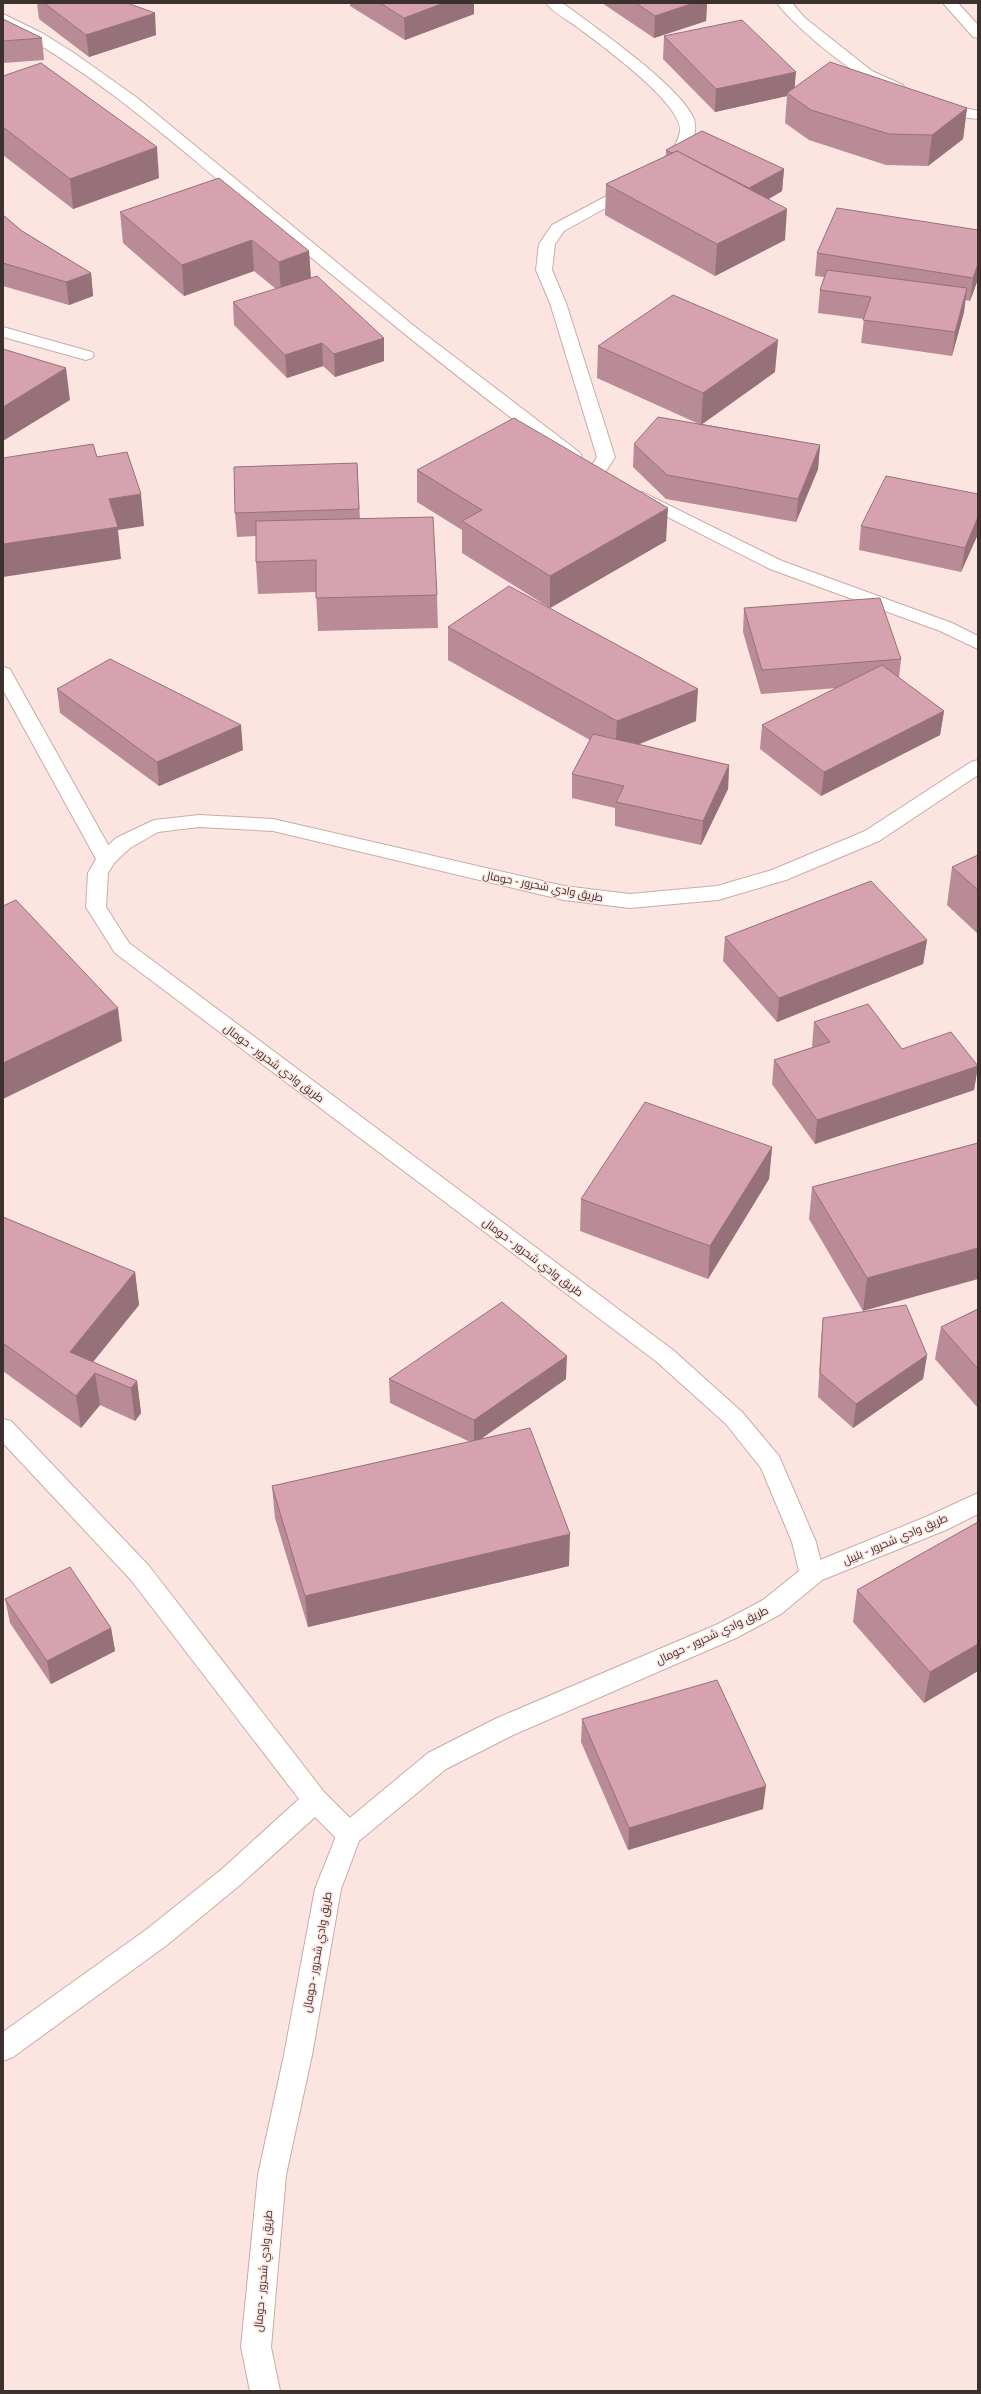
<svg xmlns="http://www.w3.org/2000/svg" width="981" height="2394" font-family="'Noto Sans',Cairo,sans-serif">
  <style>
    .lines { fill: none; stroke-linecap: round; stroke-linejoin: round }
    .minor-casing { stroke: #c8aca7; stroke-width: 2 }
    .major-casing { stroke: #c8aca7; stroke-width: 2 }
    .minor { fill: #fff; fill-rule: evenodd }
    .major { fill: #fff; fill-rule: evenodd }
    .wall { fill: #b88b96 }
    .shaded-wall { fill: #96717a }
    .building { fill: #d6a2af; stroke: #96717a }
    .labels { text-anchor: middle; stroke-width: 3; stroke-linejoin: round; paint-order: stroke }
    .street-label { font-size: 11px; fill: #3c312f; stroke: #fce4e0 }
  </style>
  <rect width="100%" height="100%" fill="#fce4e0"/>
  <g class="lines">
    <defs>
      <g id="minor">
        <path d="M546,3H562L571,9C601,32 680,86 694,119C697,128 694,138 690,146C686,155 679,164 669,167L661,162C669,151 678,146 680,131C683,104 600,44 577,27C568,20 553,13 546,3Z"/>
        <path d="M943,3H958L978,25V38L973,37Z"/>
        <path d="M3,14L42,33L74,53L136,97L414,326L579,452L582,456L579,460H567C462,382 361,299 261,216C178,147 99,75 3,24Z"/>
        <path d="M631,183L639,188L636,191L564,231L555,244L552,270L566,303L615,457L603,476H591L588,472L597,457L550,303L536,270L539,244L552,225Z"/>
        <path d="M3,327L92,352L94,355L92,358L86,360L3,337Z"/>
        <path d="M642,492L782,561L952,623L978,636V649L940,631L770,569L636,501L633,497L636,493Z"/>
        <path d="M3,667L10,669L12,673L116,859L113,864L106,865L99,864L96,859L3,690Z"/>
        <path d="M3,1419L11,1421L149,1566L324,1792L358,1826L362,1834L358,1842L349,1845L340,1842L315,1817L240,1885L167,1945L13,2057L3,2061V2032L147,1929L222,1869L299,1799L131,1580L3,1443Z"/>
        <path d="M978,1493V1514L946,1530L812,1584L803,1581L800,1574L803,1567L928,1516Z"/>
      </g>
      <g id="major">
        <path d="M777,3H792L805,18L872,71L903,85L905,88L903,91C877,98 792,25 777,3Z"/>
        <path d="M937,101L978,111V119C965,117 938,117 930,105Z"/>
        <path d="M978,760V775L879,841L786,880L718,900L630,908L564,900L273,831L199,827L158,832L130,848L114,863L108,873L106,907L129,943L673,1350L742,1412L779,1456L816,1542L824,1574L821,1581L781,1614L736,1638L513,1735L446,1769L359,1841L341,1889L312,2055L286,2175L271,2347L280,2391H250L241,2347L258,2175L284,2055L315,1889L340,1826L428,1753L495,1719L718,1624L763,1600L799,1571L792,1542L761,1468L726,1424L657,1362L115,953L86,907L88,873L99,854L116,838L154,820L199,815L273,819L564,886L630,894L717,886L772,870L865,831L971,762Z"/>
      </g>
    </defs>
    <use href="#minor" class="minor-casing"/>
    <use href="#major" class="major-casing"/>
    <use href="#minor" class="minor"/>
    <use href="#major" class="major"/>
  </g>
  <g class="wall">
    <path d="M37,3H127L156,35L89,57L39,19Z"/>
    <path d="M350,3H474V14L405,40L350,6Z"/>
    <path d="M602,3H707L706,21L654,38Z"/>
    <path d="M3,19L42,38L44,60L3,63Z"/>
    <path d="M664,36L795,87L967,108L963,139L928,166L886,165L809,140L785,123L787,96L715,112L663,59Z"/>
    <path d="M3,76L159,178L73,209L3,155Z"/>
    <path d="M666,150L784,169L782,191L769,199L785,240L715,276L605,215L606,184L666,156Z"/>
    <path d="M120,212L309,251L311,278L384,361L335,377L323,366L287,378L234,325L233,302L276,289L254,271L184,296L123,243Z"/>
    <path d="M3,215L22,231L91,273L93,296L69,305L3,286Z"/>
    <path d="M978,230V279L970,301L965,300L964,312L952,356L861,343L864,319L818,313L820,290L824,277L815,276L817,253Z"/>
    <path d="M598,346L775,372L702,424L820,445L818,469L796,522L666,499L633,467L634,444L699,424L597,378Z"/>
    <path d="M357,463L360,519L437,595L438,628L318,631L316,592L258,594L256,562V536L237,537L235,513Z"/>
    <path d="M417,470L666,541L550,608L462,553V530L417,502Z"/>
    <path d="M978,494V534L961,572L859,550L861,526Z"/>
    <path d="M744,608L901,659L899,678L944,711L940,735L821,796L760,749L762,725L837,688L761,694L743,632Z"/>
    <path d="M448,627L696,721L639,744L729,765L728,789L701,845L615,826V808L572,798V774L590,740L448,660Z"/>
    <path d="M57,689L243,750L159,786L60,713Z"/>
    <path d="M978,855V934L947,905L952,867Z"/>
    <path d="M725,937L927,940L923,964L777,1022L723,961Z"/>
    <path d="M814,1022L902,1049L978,1066L974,1090L815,1144L772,1084L774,1060L813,1047L812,1046Z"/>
    <path d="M978,1143L863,1311L809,1219L812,1187Z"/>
    <path d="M772,1147L769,1179L708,1279L580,1231L581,1199Z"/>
    <path d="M3,1217L135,1272L139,1305L93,1362L137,1381L141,1413L135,1421L100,1405L81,1428L3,1371Z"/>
    <path d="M978,1309V1408L935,1359L941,1327Z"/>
    <path d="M823,1318L927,1355L923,1379L853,1428L818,1397L821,1342Z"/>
    <path d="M389,1379H566L480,1439L569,1566L308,1627L275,1518L272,1486L470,1442L390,1403Z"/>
    <path d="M978,1522V1671L924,1703L853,1622L857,1590Z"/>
    <path d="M5,1599L111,1628L115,1651L51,1684L10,1623Z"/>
    <path d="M582,1719L763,1809L628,1850L581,1742Z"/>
  </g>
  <g class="shaded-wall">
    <path d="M444,3H474V14L405,40L404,18Z"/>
    <path d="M694,3H707L706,21L654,38L655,16Z"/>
    <path d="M155,13L156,35L89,57L86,35Z"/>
    <path d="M796,72L794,95L787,93V96L715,112L716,89Z"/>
    <path d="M967,108L963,139L928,166L932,135Z"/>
    <path d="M157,147L159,178L73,209L70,179Z"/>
    <path d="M784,169L782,191L747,211L749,188Z"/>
    <path d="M787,209L785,240L715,276L717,244Z"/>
    <path d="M252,240L254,271L184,296L182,265Z"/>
    <path d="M309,251L311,282L281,293L279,262Z"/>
    <path d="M978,264V279L970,301L973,278Z"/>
    <path d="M91,273L93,296L69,305L66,282Z"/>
    <path d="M967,288L964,312L952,356L955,332Z"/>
    <path d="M384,338V361L335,377L334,354Z"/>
    <path d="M778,340L775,372L701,425L703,393Z"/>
    <path d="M322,343L323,366L287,378L285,355Z"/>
    <path d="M66,368L70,400L3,441V407Z"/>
    <path d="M820,445L818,469L796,522L798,499Z"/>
    <path d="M141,494L144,526L118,530L121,559L3,577V544L109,499Z"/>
    <path d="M668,508L666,541L550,608V576Z"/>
    <path d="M978,517V534L961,572L965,548Z"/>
    <path d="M698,689L696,721L615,754L617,721Z"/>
    <path d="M944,711L940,735L821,796L824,772Z"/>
    <path d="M241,725L243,750L159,786L157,762Z"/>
    <path d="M729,765L728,789L701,845L703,821Z"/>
    <path d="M927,940L923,964L777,1022L779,998Z"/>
    <path d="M118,1008L122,1041L3,1099V1063Z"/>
    <path d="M978,1066L974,1090L815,1144L817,1120Z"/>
    <path d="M772,1147L769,1179L708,1279L710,1246Z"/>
    <path d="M978,1248V1279L863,1311L867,1278Z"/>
    <path d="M135,1272L139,1305L75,1384L70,1352Z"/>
    <path d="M927,1355L923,1379L853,1428L856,1404Z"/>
    <path d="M567,1356L566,1379L474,1444V1420Z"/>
    <path d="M95,1373L100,1405L81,1428L76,1396Z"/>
    <path d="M137,1381L141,1413L135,1421L131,1388Z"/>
    <path d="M570,1534L569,1566L308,1627L305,1596Z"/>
    <path d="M111,1628L115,1651L51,1684L47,1661Z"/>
    <path d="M978,1644V1671L924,1703L930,1672Z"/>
    <path d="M766,1786L763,1809L628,1850L629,1828Z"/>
  </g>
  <g class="building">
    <path d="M44,3H127L155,13L86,35Z"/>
    <path d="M380,3H444L404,18Z"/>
    <path d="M636,3H694L655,16Z"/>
    <path d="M3,19L42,38L3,41Z"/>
    <path d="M742,20L796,72L716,89L664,36Z"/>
    <path d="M830,62L967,108L932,135L889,134L811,110L787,93Z"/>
    <path d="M41,63L157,147L70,179L3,127V76Z"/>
    <path d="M702,131L784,169L749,188L677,151L672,153L666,150Z"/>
    <path d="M677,151L787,209L717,244L606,184Z"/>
    <path d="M219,178L309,251L279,262L252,240L182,265L120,212Z"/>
    <path d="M837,208L978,230V264L973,278L817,253Z"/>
    <path d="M3,215L22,231L91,273L66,282L3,263Z"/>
    <path d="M827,270L967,288L955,332L863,320L871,297L820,290Z"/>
    <path d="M317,276L384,338L334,354L322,343L285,355L233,302Z"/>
    <path d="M673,295L778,340L703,393L598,346Z"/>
    <path d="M3,349L66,368L3,407Z"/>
    <path d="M658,417L820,445L798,499L667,475L634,444Z"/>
    <path d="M514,418L668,508L550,576L462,521L482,510L417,470Z"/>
    <path d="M93,444L97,457L127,452L141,494L109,499L118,527L3,544V458Z"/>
    <path d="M357,463L359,509L235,513L234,467Z"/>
    <path d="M886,476L978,494V517L965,548L861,526Z"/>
    <path d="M433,517L437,595L316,598V560L256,562V521Z"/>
    <path d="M509,586L698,689L617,721L448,627Z"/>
    <path d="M880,598L901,659L762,670L744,608Z"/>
    <path d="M110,659L241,725L157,762L57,689Z"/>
    <path d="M882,665L944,711L824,772L762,725Z"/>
    <path d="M593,734L729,765L703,821L616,802L624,786L572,774Z"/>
    <path d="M978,855V890L952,867Z"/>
    <path d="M871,881L927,940L779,998L725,937Z"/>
    <path d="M16,900L118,1008L3,1063V906Z"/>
    <path d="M868,1004L902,1049L951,1032L978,1066L817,1120L774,1060L830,1042L814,1022Z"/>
    <path d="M645,1102L772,1147L710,1246L581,1199Z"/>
    <path d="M978,1143V1248L867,1278L812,1187Z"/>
    <path d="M3,1217L135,1272L70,1352L137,1381L131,1388L95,1373L76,1396L3,1343Z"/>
    <path d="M502,1302L567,1356L474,1420L389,1379Z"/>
    <path d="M906,1305L927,1355L856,1404L820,1373L823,1318Z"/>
    <path d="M978,1309V1369L941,1327Z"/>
    <path d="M530,1428L570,1534L305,1596L272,1486Z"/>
    <path d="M978,1522V1644L930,1672L857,1590Z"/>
    <path d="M70,1567L111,1628L47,1661L5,1599Z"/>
    <path d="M717,1680L766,1786L629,1828L582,1719Z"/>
  </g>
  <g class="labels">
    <g class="street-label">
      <text transform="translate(543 886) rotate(11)" y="4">طريق وادي شحرور - حومال</text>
      <text transform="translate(274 1063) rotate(37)" y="4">طريق وادي شحرور - حومال</text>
      <text transform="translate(533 1257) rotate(37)" y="4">طريق وادي شحرور - حومال</text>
      <text transform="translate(895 1539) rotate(-23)" y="4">طريق وادي شحرور - بليبل</text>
      <text transform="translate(712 1635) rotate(-25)" y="4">طريق وادي شحرور - حومال</text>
      <text transform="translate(317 1952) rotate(-80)" y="4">طريق وادي شحرور - حومال</text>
      <text transform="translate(263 2271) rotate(-85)" y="4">طريق وادي شحرور - حومال</text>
    </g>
  </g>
  <rect width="981" height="2394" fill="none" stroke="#3c312f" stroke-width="8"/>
</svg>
